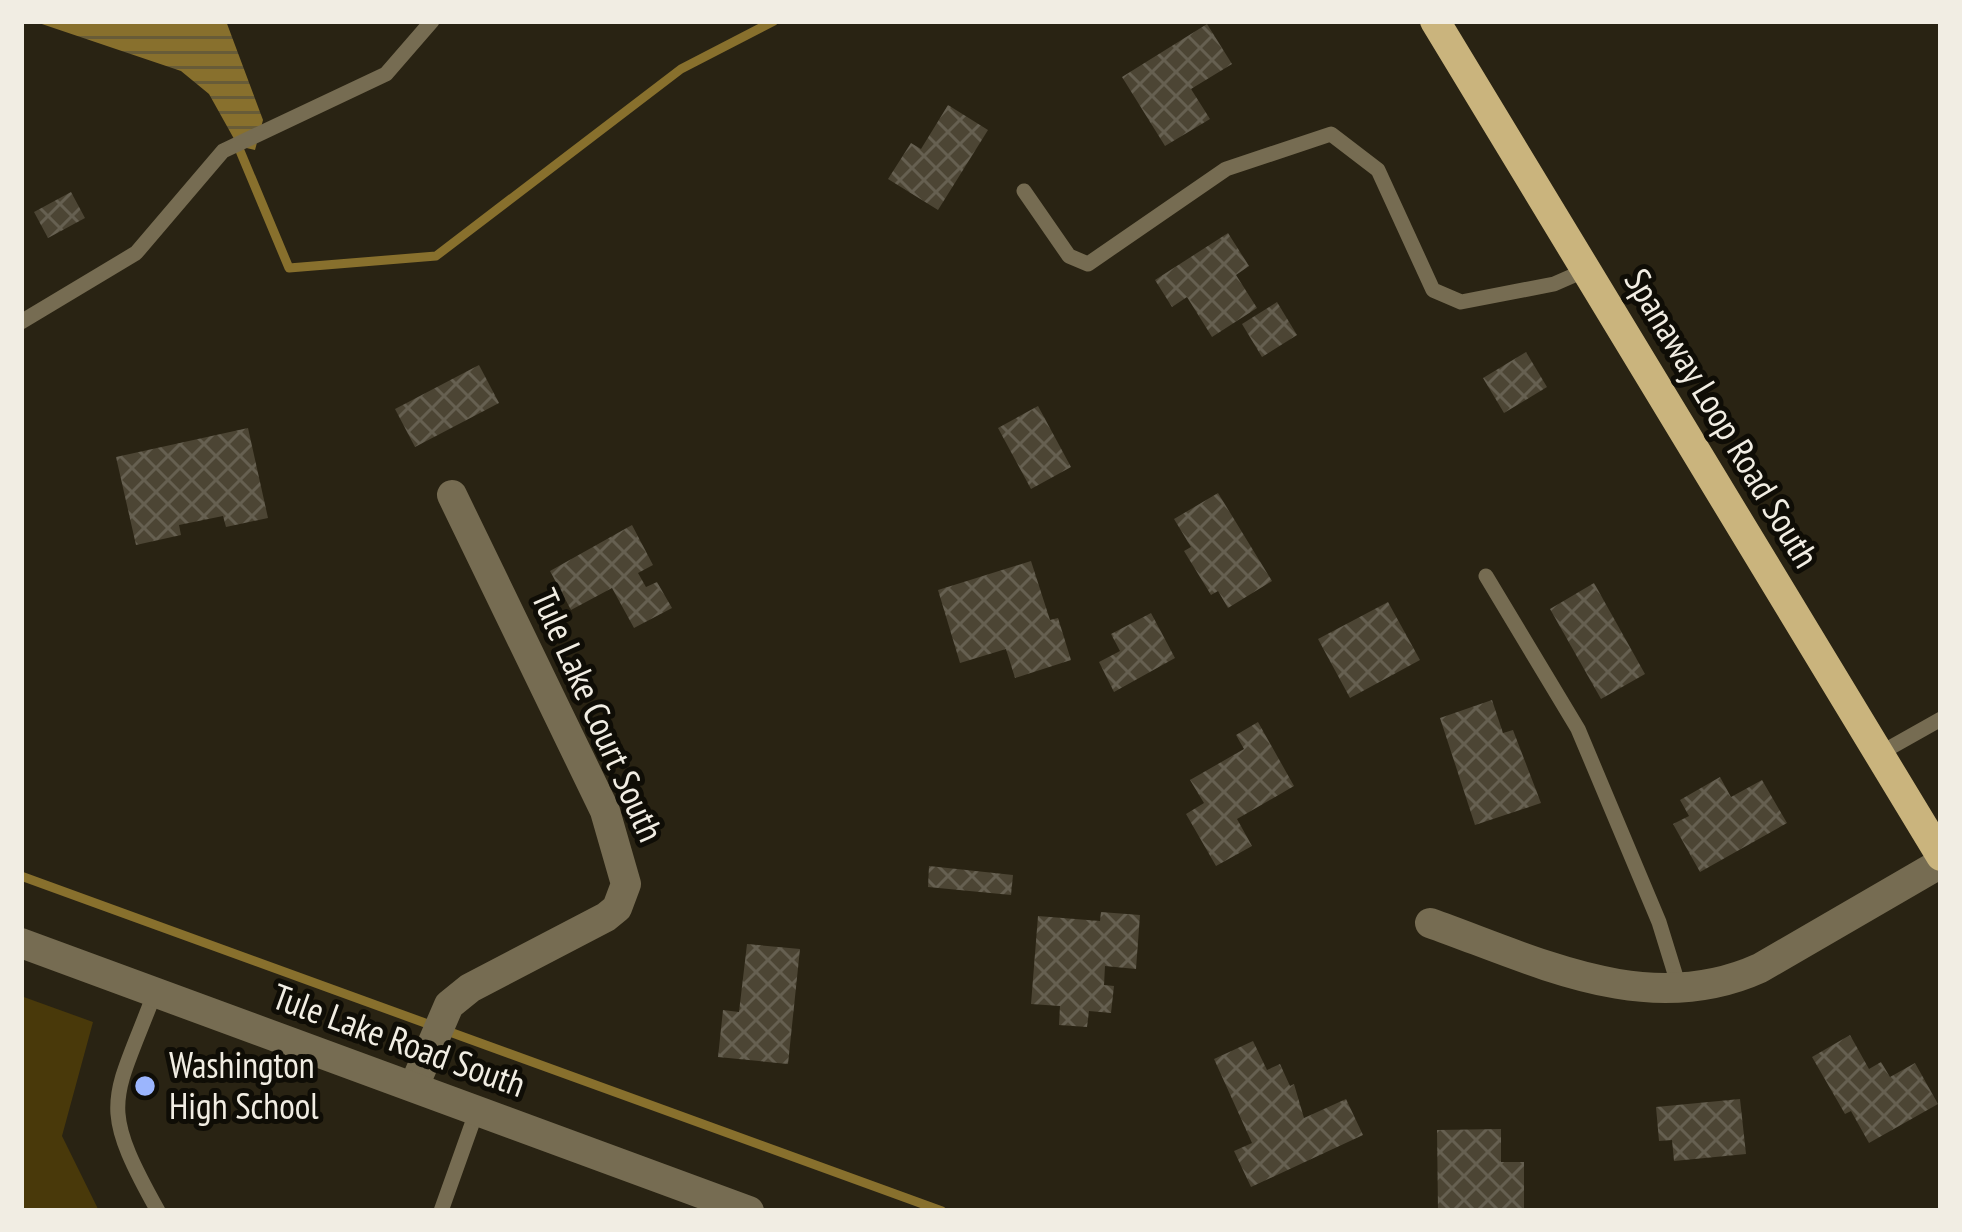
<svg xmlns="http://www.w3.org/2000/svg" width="1962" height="1232" font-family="'PT Sans Narrow',sans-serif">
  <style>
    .pitch { fill: #49390a }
    .water { fill: url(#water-rules) }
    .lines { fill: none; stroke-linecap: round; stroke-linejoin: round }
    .stream { stroke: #88702d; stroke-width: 9 }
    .building { fill: url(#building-cross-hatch) }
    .service { stroke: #766c52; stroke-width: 15 }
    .minor { stroke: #766c52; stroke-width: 30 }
    .tertiary { stroke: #766c52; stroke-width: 30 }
    .primary { stroke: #cab47d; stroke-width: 30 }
    .poi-dot { fill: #9bb5fd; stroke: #0f0d06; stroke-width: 4.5 }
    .labels { text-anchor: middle; stroke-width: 10; stroke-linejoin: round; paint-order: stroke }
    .street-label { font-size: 36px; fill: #f1ede3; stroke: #0f0d06 }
    .poi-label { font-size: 36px; fill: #f1ede3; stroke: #0f0d06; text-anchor: start }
  </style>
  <defs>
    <pattern id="water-rules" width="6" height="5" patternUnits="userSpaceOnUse" patternTransform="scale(3)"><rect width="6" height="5" fill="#88702d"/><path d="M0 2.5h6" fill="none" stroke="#685c38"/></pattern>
    <pattern id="building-cross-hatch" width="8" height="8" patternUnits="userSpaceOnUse" patternTransform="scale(3)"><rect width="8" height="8" fill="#4c4534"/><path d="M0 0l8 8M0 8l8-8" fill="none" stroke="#666051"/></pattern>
  </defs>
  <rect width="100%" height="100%" fill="#292313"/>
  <path class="pitch" d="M21,996L93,1022L62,1136L99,1211H21Z"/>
  <path class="water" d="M33,21H226L263,120L255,150L238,146L209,94L181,71Z"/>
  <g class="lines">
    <g class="stream">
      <path d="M238,146L289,268L436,256L681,69L774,21"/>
      <path d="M21,876L942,1211"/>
    </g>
  </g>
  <g class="building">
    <path d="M1207,24L1232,64L1191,89L1210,119L1165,146L1122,77Z"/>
    <path d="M948,105L988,130L938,210L888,179L911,143L921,149Z"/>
    <path d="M71,192L85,218L48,238L34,212Z"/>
    <path d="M1228,233L1249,266L1236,275L1257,308L1212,337L1187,297L1172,307L1155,280Z"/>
    <path d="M1277,302L1297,335L1262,357L1242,324Z"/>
    <path d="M1526,352L1547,387L1504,413L1483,378Z"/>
    <path d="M479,365L499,403L415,447L395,409Z"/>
    <path d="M1038,406L1071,467L1031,489L998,428Z"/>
    <path d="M248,428L268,518L226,527L223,516L179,525L181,535L136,545L116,457Z"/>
    <path d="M1218,493L1272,581L1228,608L1218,591L1211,595L1184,551L1191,547L1174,519Z"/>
    <path d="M632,525L653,565L638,573L646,587L657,582L672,608L634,628L612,588L571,610L550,571Z"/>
    <path d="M1031,561L1050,620L1058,618L1071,660L1015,678L1006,649L960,663L938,590Z"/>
    <path d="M1594,583L1645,674L1601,699L1550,609Z"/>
    <path d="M1388,602L1420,660L1350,698L1318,639Z"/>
    <path d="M1151,613L1175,658L1114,692L1099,662L1120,651L1111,634Z"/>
    <path d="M1492,700L1503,733L1513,730L1541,803L1475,825L1440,718Z"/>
    <path d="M1258,722L1294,786L1237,819L1252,846L1216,866L1186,814L1204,803L1190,780L1244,749L1236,735Z"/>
    <path d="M1720,777L1731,797L1762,780L1787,823L1700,872L1673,824L1689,816L1680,800Z"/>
    <path d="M929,866L1013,875L1011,895L928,887Z"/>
    <path d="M1101,912L1140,915L1136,969L1105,966L1104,985L1114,986L1111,1013L1089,1011L1087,1027L1059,1025L1060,1006L1031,1004L1038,916L1100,921Z"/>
    <path d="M747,944L800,949L788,1064L718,1057L723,1010L739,1012Z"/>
    <path d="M1850,1035L1869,1069L1881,1062L1890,1077L1915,1063L1938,1104L1869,1143L1851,1111L1845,1114L1812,1057Z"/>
    <path d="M1253,1041L1267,1070L1280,1064L1290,1086L1294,1084L1304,1118L1346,1099L1363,1135L1251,1187L1234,1151L1252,1143L1214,1059Z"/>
    <path d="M1740,1099L1746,1154L1674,1161L1672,1140L1659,1141L1656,1107Z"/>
    <path d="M1501,1129V1162H1524V1209L1438,1211L1437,1130Z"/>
  </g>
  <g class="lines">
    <g class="service">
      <path d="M1024,191L1069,256L1088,264L1226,169L1331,134L1378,170L1433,290L1461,302L1554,284L1586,270"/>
      <path d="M21,322L136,253L223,151L386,74L432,21"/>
      <path d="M1486,576L1578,729L1659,922L1680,990"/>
      <path d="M1877,755L1941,719"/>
      <path d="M155,992C113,1103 97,1102 158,1211"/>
      <path d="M441,1211L477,1110"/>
    </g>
    <g class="minor">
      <path d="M1430,923C1537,961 1648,1019 1760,968L1941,863"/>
      <path d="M414,1086L449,1005L470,988L606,917L617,908L626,884L605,811L452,495"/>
    </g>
    <path class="tertiary" d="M21,943L749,1211"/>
    <path class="primary" d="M1435,21L1941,856"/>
  </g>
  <circle class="poi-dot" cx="145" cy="1086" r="12"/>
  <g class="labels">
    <g class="street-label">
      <text transform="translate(1722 418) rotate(59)" y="13">Spanaway Loop Road South</text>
      <text transform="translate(598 715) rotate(66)" y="13">Tule Lake Court South</text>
      <text transform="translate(399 1040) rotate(20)" y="13">Tule Lake Road South</text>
    </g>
    <g class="poi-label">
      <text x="169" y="1078">Washington<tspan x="169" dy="41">High School</tspan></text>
    </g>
  </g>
  <rect width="1962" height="1232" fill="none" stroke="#f1ede3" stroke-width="48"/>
</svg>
